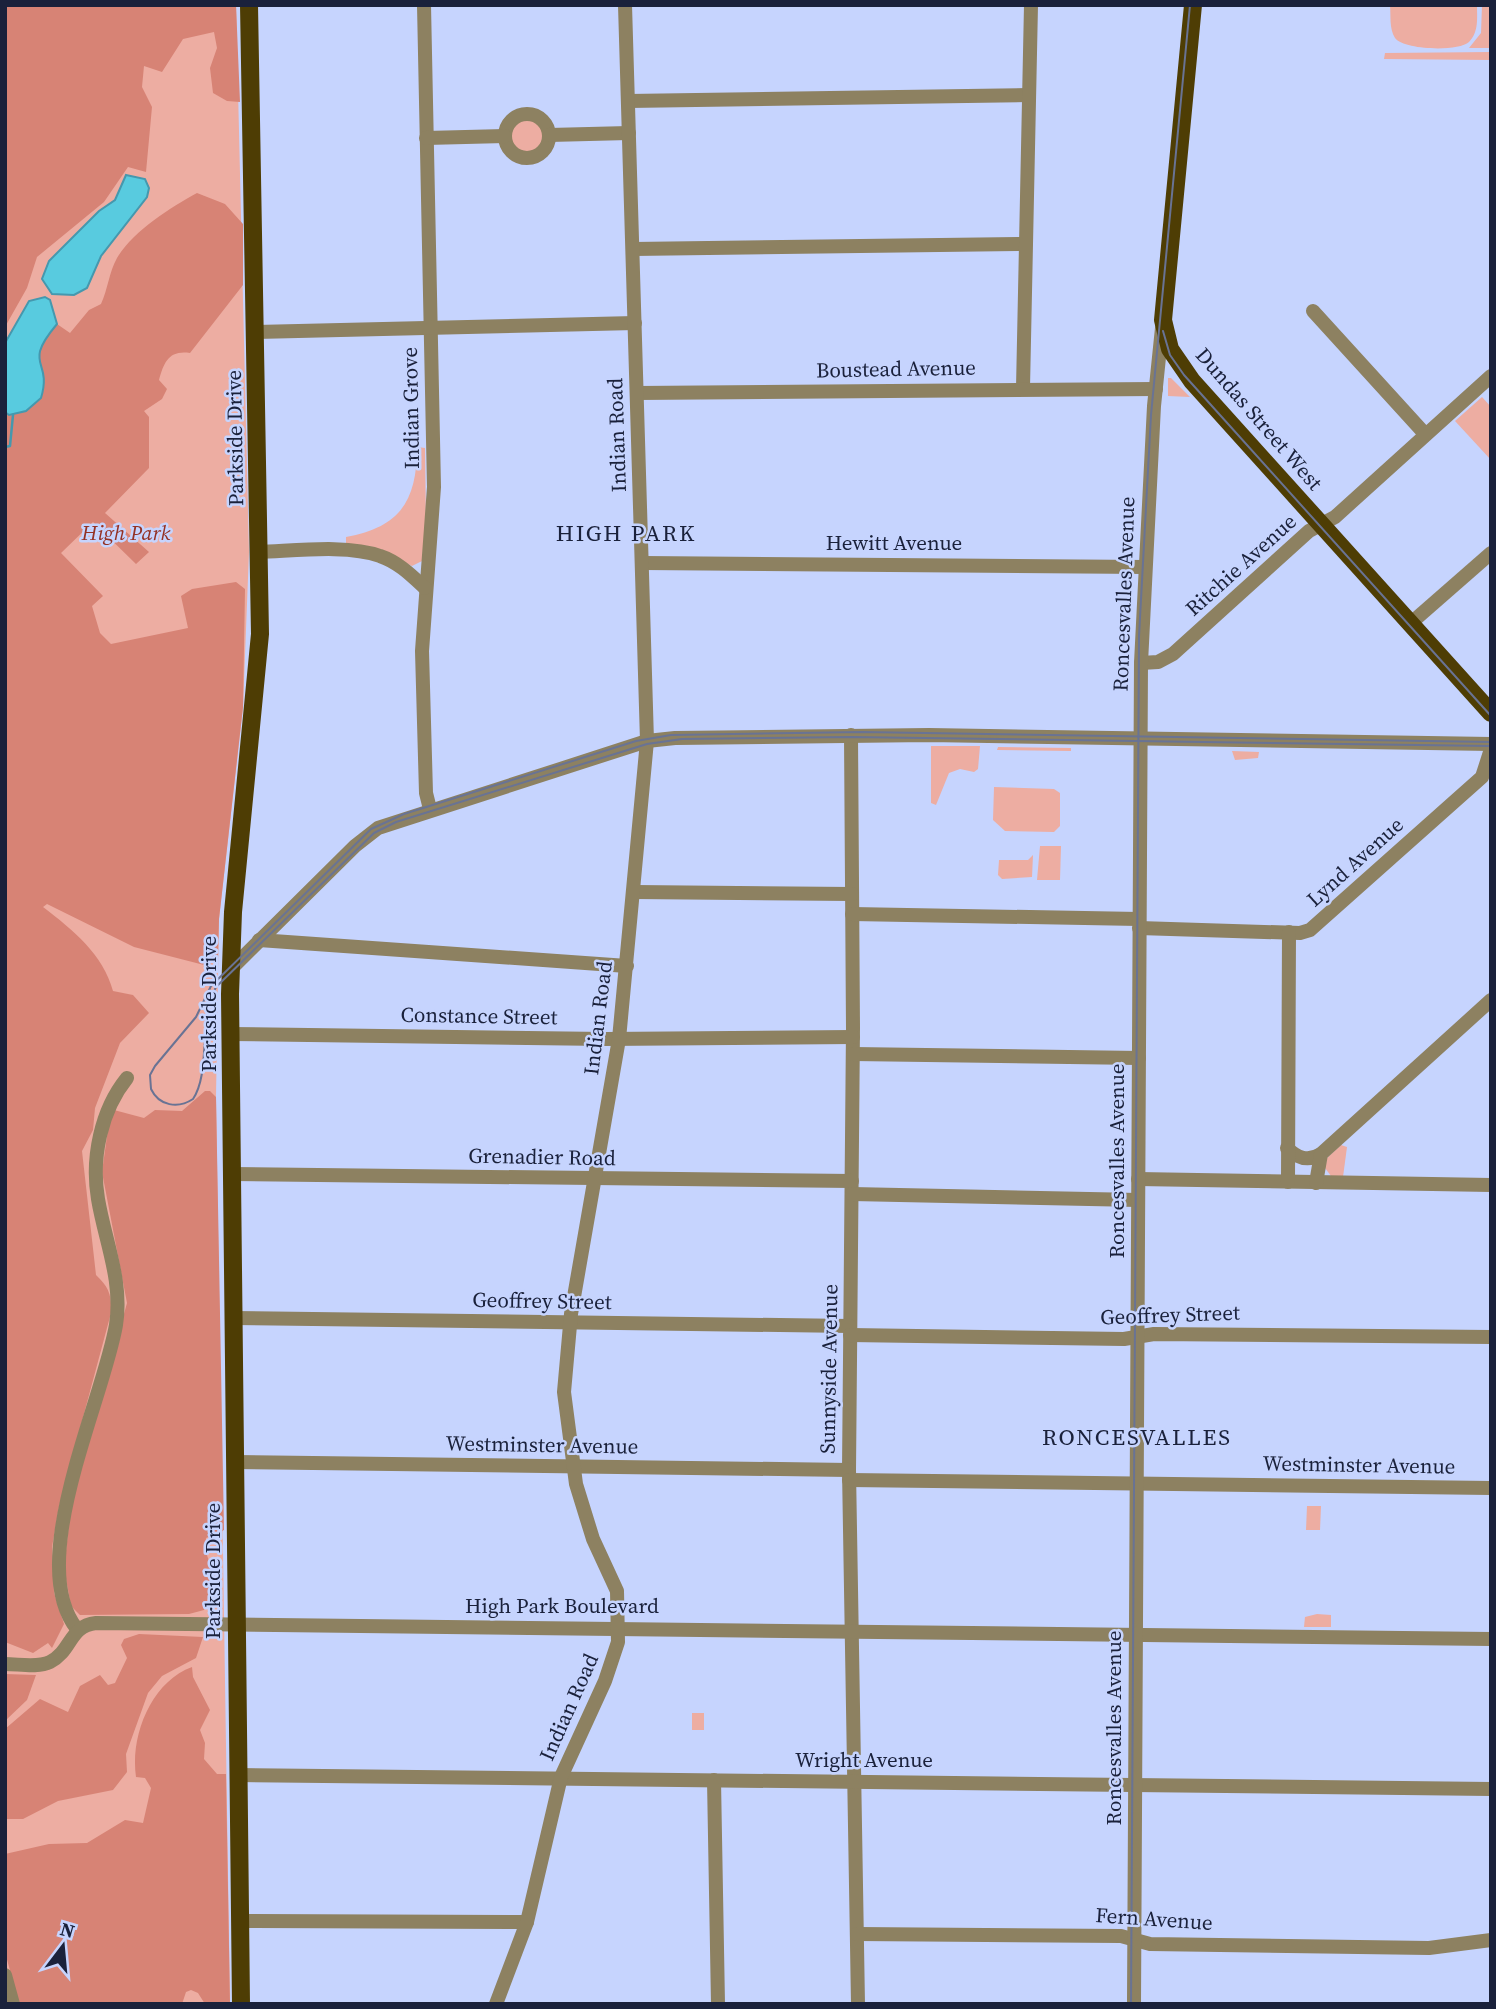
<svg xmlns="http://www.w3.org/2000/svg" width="1496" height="2009" font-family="'Source Serif 4',serif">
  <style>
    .green { fill: #edada2 }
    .forest { fill: #d78375 }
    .water { fill: #58cbdf; stroke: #4598ae; stroke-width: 2 }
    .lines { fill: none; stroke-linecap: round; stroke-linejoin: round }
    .stream { stroke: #4598ae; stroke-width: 2.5 }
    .minor { stroke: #8d8161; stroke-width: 14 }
    .major { stroke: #4e3d04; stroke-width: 18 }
    .tram { stroke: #697394; stroke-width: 2 }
    .labels { text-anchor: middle; stroke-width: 5; stroke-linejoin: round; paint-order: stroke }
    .street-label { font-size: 21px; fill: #1a213b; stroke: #c6d4fe }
    .park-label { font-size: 21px; font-style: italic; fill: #943124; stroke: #c6d4fe }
    .neighbourhood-label { font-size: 23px; letter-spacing: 2px; fill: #1a213b; stroke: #c6d4fe }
  </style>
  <rect width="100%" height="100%" fill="#c6d4fe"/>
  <g class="green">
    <path d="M5,5H236L249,552L243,707L219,919L216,1097L230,2004H5Z"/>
    <path d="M1390,5H1477C1477,18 1479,32 1469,42C1458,52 1404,50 1395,38C1389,28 1391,16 1390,5Z"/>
    <path d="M1482,5H1491V48H1469L1481,33Z"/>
    <path d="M1491,52V60L1384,59L1385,53Z"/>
    <circle cx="527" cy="135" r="17"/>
    <path d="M1168,378H1171L1190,397L1168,396Z"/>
    <path d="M1482,397L1491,407V460L1455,421Z"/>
    <path d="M417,447L425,448L426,520L422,561L412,566L373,547L346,545V537C401,527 417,500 417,447Z"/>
    <path d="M931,746H980L978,769L974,772L960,769L949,773L936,805L931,803Z"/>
    <path d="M998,747L1071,748V751L997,750Z"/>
    <path d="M1232,751L1259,752L1258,758L1235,760Z"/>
    <path d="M994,787L1054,789L1060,793V826L1054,832L1005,831L993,820Z"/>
    <path d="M1040,846H1061L1060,880H1037Z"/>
    <path d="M1033,855L1032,877L1002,879L998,875L999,860H1028Z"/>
    <path d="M1341,1145L1347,1147L1343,1177L1331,1176L1325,1168L1327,1158Z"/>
    <path d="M1307,1506H1321L1320,1530H1306Z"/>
    <path d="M1317,1614L1331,1615V1627H1304L1305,1617Z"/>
    <rect x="692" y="1713" width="12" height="17"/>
  </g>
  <g class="forest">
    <path d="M5,5H236L240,102L227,101L213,93L210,68L217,48L214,32L183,39L162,72L144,66L142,87L152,107L146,172L128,167L104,202L37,257L27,288L5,327Z"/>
    <path d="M197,193L225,204L243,224V285L190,353C169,350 164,362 159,380L167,389L162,399L144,411L149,417V468L105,513L149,552L136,564L93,522L61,553L103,596L92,606L100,633L111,644L188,628L181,596L192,589L236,582L245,589L243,707L219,919L218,957L208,966L134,947L47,904L43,907C73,930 103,954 113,991L133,995L149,1013L120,1043L95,1108L93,1130L82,1151L96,1275C109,1287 112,1296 111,1313L59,1507L52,1547L54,1593L64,1624L52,1648L48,1643L33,1653L5,1642V412L9,415L26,411L41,398C42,358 28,357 57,324L70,333L89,310L101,304C108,289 109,272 117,258C133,231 170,208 197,193Z"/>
    <path d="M205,1091H210L216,1097L224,1530L206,1538L205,1550L215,1577L204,1610L189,1614L80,1615L71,1606L64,1568L71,1507L127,1303L102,1172L110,1115L114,1110L144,1118L155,1110L182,1111Z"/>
    <path d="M139,1634L203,1637L196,1658L162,1676L148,1693L126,1754L127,1772L113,1790L58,1801L23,1819H6L5,1729L40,1699L68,1712L80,1686L100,1675L108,1685L115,1683L127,1658L121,1645L124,1639Z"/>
    <path d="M192,1667L193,1677L210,1710L200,1730L205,1743L204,1759L217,1774H226L230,2004H205L198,1993L191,1990L186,1992L182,2004H19L5,1952V1854L49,1844L87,1843L125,1820L143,1823L151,1788L145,1778L136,1777C130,1736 151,1682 192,1667Z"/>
    <path d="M5,1674L36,1675L27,1700L5,1721Z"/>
  </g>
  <g class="water">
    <path d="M126,175L145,179L149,188L147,197L101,256L87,288L74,295L52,294L42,279L49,261L99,211L115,200Z"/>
    <path d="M45,297L50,300L57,324C21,367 53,358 41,398L26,411L9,415L5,412V343L29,301Z"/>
  </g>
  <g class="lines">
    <path class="stream" d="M5,447L10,446L13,415"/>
    <g class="minor">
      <path d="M424,5L434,487L422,651L426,793L430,809"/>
      <path d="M628,101L1029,95"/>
      <circle cx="527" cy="136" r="22"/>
      <path d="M549,135L629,133"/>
      <path d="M426,138L505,136"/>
      <path d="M633,249L1025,244"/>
      <path d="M1313,311L1425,434"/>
      <path d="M256,332L635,323"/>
      <path d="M1023,388L1031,5"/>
      <path d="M637,393L1156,389"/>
      <path d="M259,552C293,551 348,544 380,556C398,562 411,575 425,588"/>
      <path d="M643,563L1145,567"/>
      <path d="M1411,623L1491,553"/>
      <path d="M1141,663L1158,662L1173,654L1309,531L1335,517L1491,376"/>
      <path d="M851,735L853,1028L849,1470L858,2004"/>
      <path d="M635,892L852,894"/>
      <path d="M852,914L1139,919"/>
      <path d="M1139,928L1300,933L1310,930L1482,777L1491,749"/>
      <path d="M259,940L627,966"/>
      <path d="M231,969L355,846L378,828L647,741L675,738L929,735L1491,744"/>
      <path d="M230,1034L605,1039L853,1037"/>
      <path d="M853,1054L1139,1058"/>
      <path d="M1287,1148C1297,1158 1308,1162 1321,1154"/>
      <path d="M232,1174L852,1181"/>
      <path d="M1138,1179L1491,1185"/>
      <path d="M1288,1182L1289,932"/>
      <path d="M1316,1183L1321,1154L1491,1000"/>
      <path d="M852,1194L1138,1200"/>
      <path d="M233,1318L850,1326"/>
      <path d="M850,1335L1124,1339L1154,1334L1491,1337"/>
      <path d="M235,1462L849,1470"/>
      <path d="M849,1480L1491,1488"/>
      <path d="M77,1629C24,1563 103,1401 116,1325C123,1281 105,1241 98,1199C91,1158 101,1110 127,1078"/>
      <path d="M5,1664C19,1664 38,1668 50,1662C72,1651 69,1626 96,1623L1491,1639"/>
      <path d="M238,1775L1491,1789"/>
      <path d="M714,1780L718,2004"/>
      <path d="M240,1921L527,1922"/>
      <path d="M857,1934L1121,1936L1150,1944L1429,1948L1491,1940"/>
      <path d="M5,1975L13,2004"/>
      <path d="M496,2004L527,1922L561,1777L605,1681L618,1642L617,1591L593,1539L576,1484L564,1392L571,1314L619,1039L647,741L625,5"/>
      <path d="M1134,2004L1141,663L1154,406L1162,328"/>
    </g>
    <g class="major">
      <path d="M1193,5L1163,320L1170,349L1192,381L1491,713"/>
      <path d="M241,2004L230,994L233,912L260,634L249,5"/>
    </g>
    <g class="tram">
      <path d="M1163,331L1170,355L1184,375L1491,716"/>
      <path d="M1491,742L862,732L671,735L636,741L404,814L371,829L211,986L196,1017L155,1066L150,1075L151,1089C159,1106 178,1109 193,1099C211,1072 198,1021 216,987L374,833L396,822L647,744L682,739L851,737L1491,746"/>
      <path d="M1131,2004L1139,636L1151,415L1190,5"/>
    </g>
  </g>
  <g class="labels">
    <g class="street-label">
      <text transform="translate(896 369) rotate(-1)" y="7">Boustead Avenue</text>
      <text transform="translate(411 408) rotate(-91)" y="7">Indian Grove</text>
      <text transform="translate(1259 419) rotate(49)" y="7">Dundas Street West</text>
      <text transform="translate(617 435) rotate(-92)" y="7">Indian Road</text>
      <text transform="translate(235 438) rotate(-91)" y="7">Parkside Drive</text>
      <text x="894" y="550">Hewitt Avenue</text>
      <text transform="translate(1241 565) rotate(-42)" y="7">Ritchie Avenue</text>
      <text transform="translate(1124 594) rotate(-88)" y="7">Roncesvalles Avenue</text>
      <text transform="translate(1355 862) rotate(-42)" y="7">Lynd Avenue</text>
      <text transform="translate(209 1004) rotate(-90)" y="7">Parkside Drive</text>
      <text transform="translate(479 1016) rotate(1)" y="7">Constance Street</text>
      <text transform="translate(598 1018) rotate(-83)" y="7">Indian Road</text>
      <text transform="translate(542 1157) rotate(1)" y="7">Grenadier Road</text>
      <text transform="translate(1117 1161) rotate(-90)" y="7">Roncesvalles Avenue</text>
      <text transform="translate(542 1301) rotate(1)" y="7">Geoffrey Street</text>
      <text transform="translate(1170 1315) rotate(-2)" y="7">Geoffrey Street</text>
      <text transform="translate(829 1369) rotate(-89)" y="7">Sunnyside Avenue</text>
      <text transform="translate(542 1445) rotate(1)" y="7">Westminster Avenue</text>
      <text transform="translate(1359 1465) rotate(1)" y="7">Westminster Avenue</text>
      <text transform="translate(213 1571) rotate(-90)" y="7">Parkside Drive</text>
      <text x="562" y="1613">High Park Boulevard</text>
      <text transform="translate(569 1707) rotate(-66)" y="7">Indian Road</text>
      <text transform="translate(1114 1728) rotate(-90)" y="7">Roncesvalles Avenue</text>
      <text x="864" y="1767">Wright Avenue</text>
      <text transform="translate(1154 1919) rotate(4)" y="7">Fern Avenue</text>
    </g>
    <g class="park-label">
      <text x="126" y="540">High Park</text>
    </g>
    <g class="neighbourhood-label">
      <text x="626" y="541">HIGH PARK</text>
      <text x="1137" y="1445">RONCESVALLES</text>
    </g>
  </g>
  <rect width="1496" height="2009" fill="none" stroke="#1a213b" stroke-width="14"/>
  <g transform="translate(63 1946) rotate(16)" stroke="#c6d4fe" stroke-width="5" paint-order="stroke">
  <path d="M0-5L12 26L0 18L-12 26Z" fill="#1a213b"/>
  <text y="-10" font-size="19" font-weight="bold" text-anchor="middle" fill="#1a213b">N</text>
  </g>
</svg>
